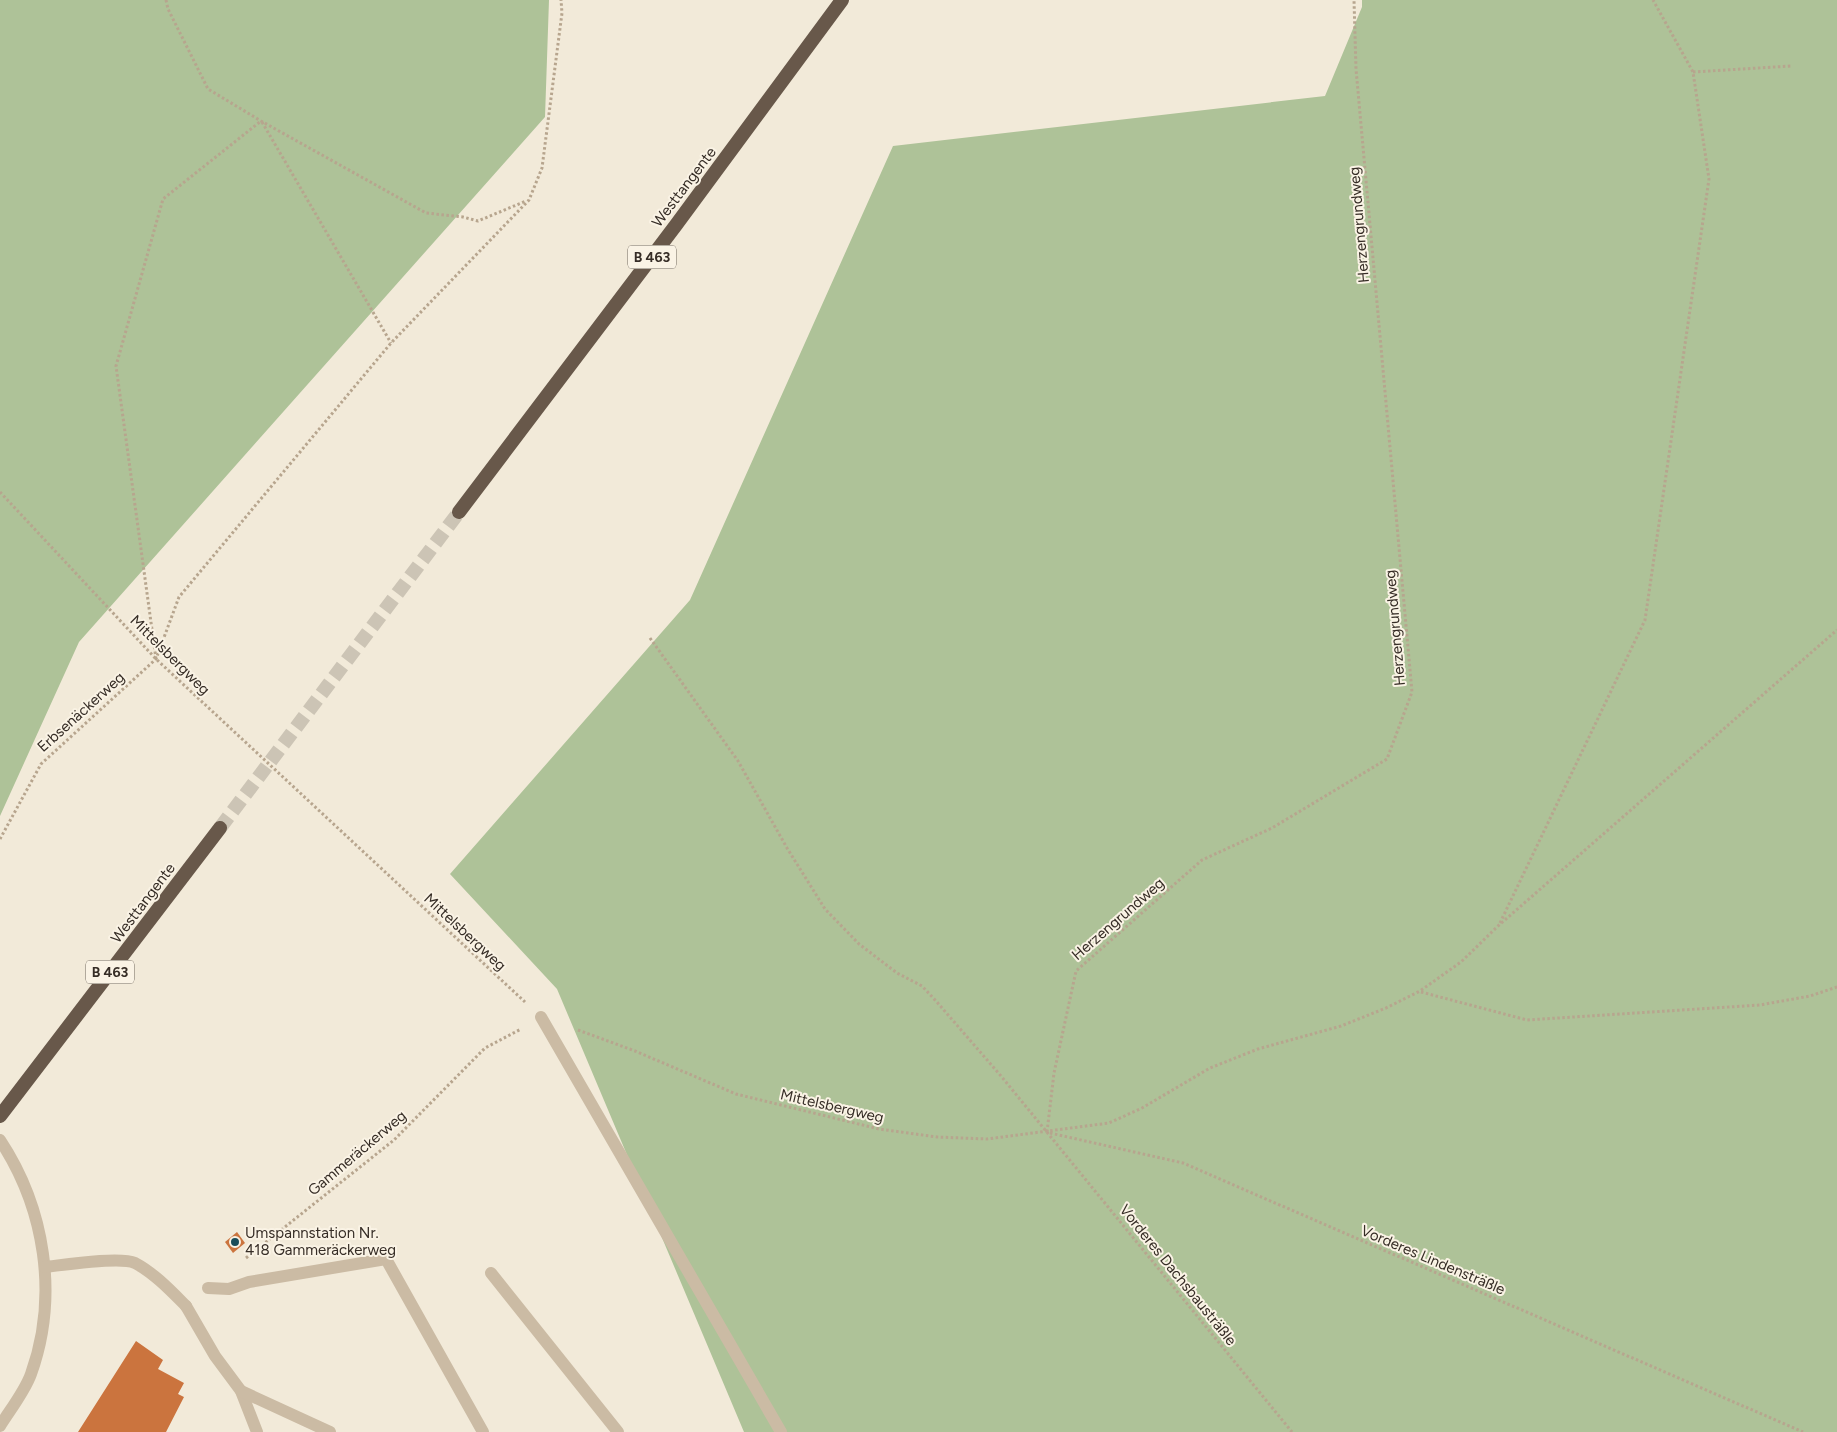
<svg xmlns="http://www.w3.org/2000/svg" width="1837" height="1432" font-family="Figtree,sans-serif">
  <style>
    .green { fill: #aec298 }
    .building { fill: #cb743e }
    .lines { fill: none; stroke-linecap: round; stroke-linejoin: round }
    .trunk-tunnel { stroke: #ccc4b5; stroke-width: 14; stroke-dasharray: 14 7; stroke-linecap: butt }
    .path { stroke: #b7a58e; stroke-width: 3; stroke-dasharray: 2.5 2.5; stroke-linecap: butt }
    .service { stroke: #cbbba4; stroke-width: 12 }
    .minor { stroke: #cbbba4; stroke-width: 12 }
    .trunk { stroke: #68584a; stroke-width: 14 }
    .poi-dot { fill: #1a4c59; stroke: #faf3e5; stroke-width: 2 }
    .labels { text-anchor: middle; stroke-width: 4; stroke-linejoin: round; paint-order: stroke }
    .shield { fill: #faf3e5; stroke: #71685f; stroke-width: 1 }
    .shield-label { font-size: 14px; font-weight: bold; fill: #362d26 }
    .street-label { font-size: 15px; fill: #362d26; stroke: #faf3e5 }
    .poi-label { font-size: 15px; fill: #362d26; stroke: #faf3e5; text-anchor: start }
  </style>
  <rect width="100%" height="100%" fill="#f2ead9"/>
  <g class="green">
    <path d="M0,0H549L545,117L79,642L0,816Z"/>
    <path d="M1362,0H1837V1432H744L557,989L450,874L690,600L893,146L1325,96L1362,7Z"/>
  </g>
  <g class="building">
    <path d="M237,1232L245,1243L233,1253L225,1242Z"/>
    <path d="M136,1341L163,1360L158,1369L184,1383L178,1394L184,1397L166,1432H78Z"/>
  </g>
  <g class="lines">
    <path class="trunk-tunnel" d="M220,828L459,512"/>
    <g class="path">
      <path d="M166,0L168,9L208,89L261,121L426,213L463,217L478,221L526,201"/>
      <path d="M1693,72L1791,66"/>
      <path d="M262,122L391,343"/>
      <path d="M0,492L156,659L525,1002"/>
      <path d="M650,638L738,761L787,848L825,909L859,944L897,973L922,986L936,1001L1001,1076L1292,1432"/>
      <path d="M156,659L116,366L163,199L261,121"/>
      <path d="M0,839L41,764L156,659L179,597L391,343L529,200L542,168L562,13L561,0"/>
      <path d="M1500,923L1645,620L1709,179L1693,72L1653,0"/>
      <path d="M1421,992L1527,1020L1760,1005L1810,996L1837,987"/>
      <path d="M578,1030L635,1051L736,1094L879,1129L937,1137L987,1139L1109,1123L1142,1108L1210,1068L1258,1049L1341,1026L1386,1008L1420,991L1461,962L1498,926L1837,630"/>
      <path d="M1047,1132L1054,1073L1076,971L1202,860L1272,828L1387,759L1412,692L1356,69L1354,0"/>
      <path d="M1050,1133L1183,1163L1803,1432"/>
      <path d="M246,1258L394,1140L485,1048L521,1029"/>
    </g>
    <g class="service">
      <path d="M541,1017L781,1432"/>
      <path d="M491,1273L618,1432"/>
      <path d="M208,1288L229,1289L249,1282L386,1259L483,1432"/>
      <path d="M186,1306L215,1356L241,1391L257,1432"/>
      <path d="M241,1391L330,1432"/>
    </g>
    <g class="minor">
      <path d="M0,1140C45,1208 59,1296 31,1374C25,1391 10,1410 0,1426"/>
      <path d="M45,1267C63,1265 120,1256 135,1263C154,1273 171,1291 186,1306"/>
    </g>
    <g class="trunk">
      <path d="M459,512L676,225L842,0"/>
      <path d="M0,1116L220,828"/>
    </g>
  </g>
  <circle class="poi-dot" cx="235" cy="1242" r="5"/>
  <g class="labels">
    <g class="shield">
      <rect x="628" y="245.5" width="48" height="23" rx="4"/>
      <rect x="86" y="960.5" width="48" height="23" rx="4"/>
    </g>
    <g class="shield-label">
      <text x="652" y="262">B 463</text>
      <text x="110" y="977">B 463</text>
    </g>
    <g class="street-label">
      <text transform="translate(684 187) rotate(-53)" y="5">Westtangente</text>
      <text transform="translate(1359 225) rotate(-95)" y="5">Herzengrundweg</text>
      <text transform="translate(1395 628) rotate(-95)" y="5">Herzengrundweg</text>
      <text transform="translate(170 655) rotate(45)" y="5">Mittelsbergweg</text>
      <text transform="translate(81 712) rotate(-42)" y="5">Erbsenäckerweg</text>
      <text transform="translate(143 903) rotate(-53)" y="5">Westtangente</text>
      <text transform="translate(1118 919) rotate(-41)" y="5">Herzengrundweg</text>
      <text transform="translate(465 932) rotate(43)" y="5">Mittelsbergweg</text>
      <text transform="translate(832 1106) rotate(13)" y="5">Mittelsbergweg</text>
      <text transform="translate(357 1153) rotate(-40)" y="5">Gammeräckerweg</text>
      <text transform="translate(1433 1260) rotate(23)" y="5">Vorderes Lindensträßle</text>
      <text transform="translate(1178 1275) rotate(51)" y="5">Vorderes Dachsbausträßle</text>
    </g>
    <g class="poi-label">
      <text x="245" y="1238">Umspannstation Nr.<tspan x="245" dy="17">418 Gammeräckerweg</tspan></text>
    </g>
  </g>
</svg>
